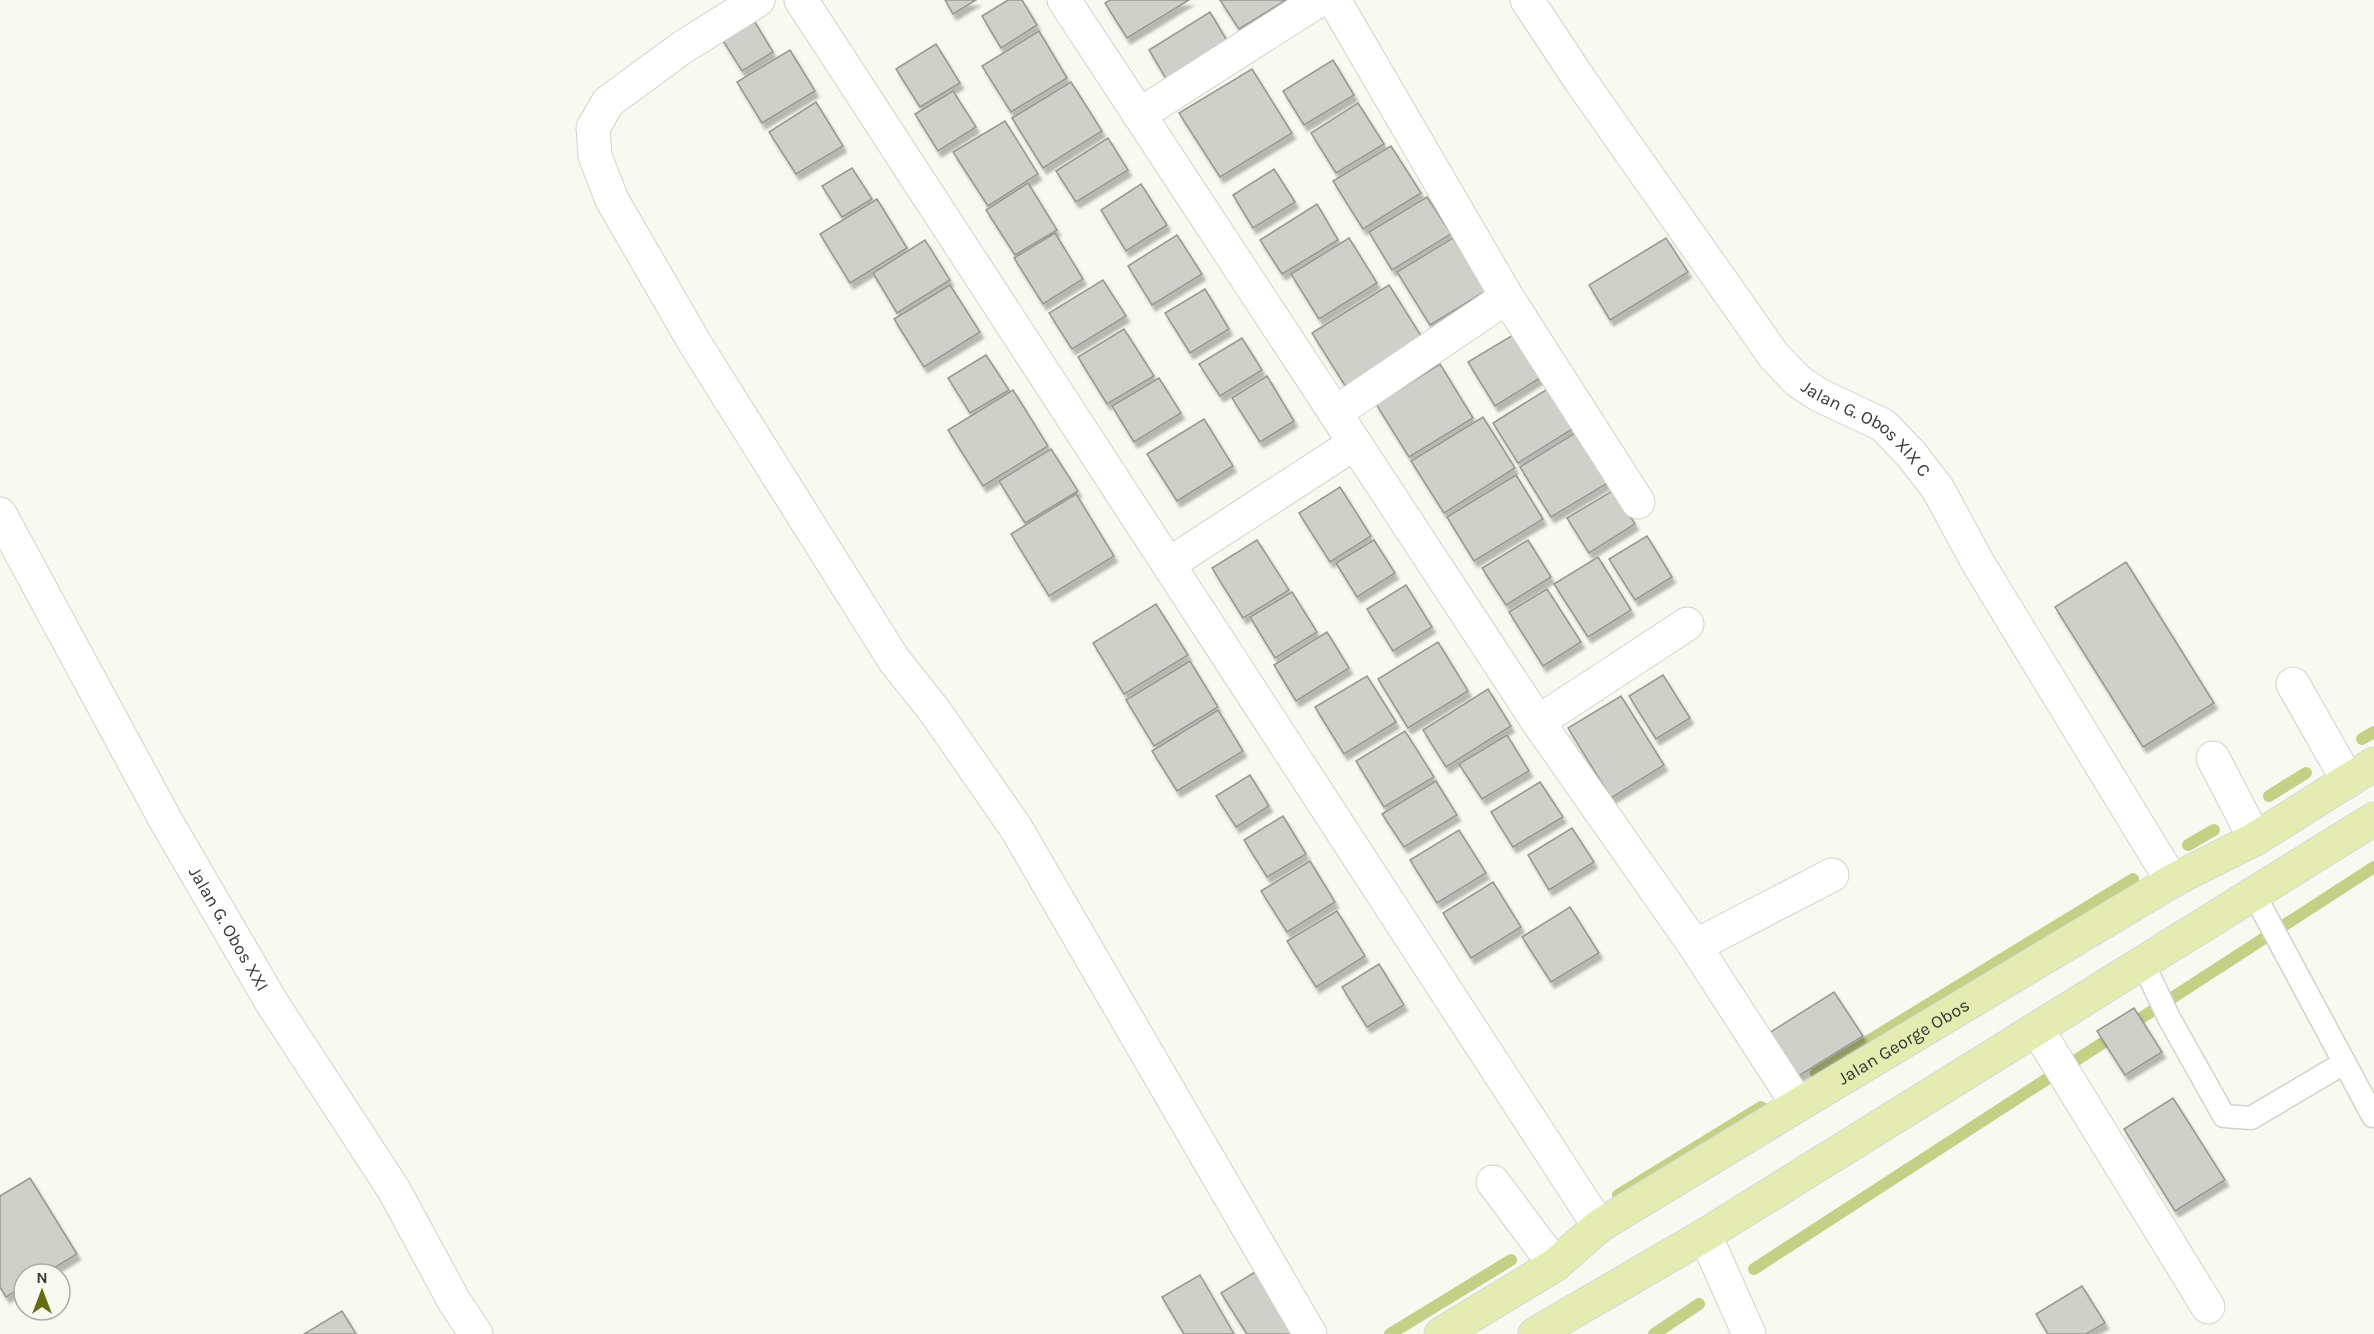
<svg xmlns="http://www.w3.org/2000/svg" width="2374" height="1334" font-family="Karla,sans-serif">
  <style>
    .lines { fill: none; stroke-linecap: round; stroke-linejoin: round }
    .stream { stroke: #c5cf86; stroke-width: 12 }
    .building { fill: #cfd0c9; stroke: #969891; stroke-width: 1.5; filter: url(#shadow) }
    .lane-casing { stroke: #d1d2cb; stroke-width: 25 }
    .street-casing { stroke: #d1d2cb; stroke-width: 35 }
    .primary-casing { stroke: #d7d7d6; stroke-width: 35 }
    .lane { stroke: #fff; stroke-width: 22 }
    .street { stroke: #fff; stroke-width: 33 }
    .primary { stroke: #e5ecb2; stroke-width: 33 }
    .labels { text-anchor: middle; stroke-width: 6; stroke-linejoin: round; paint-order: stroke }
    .street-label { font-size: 18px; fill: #373734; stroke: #f8faf2 }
  </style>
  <defs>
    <filter id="shadow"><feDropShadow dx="3.5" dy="6" stdDeviation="1.5" flood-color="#0004"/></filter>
  </defs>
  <rect width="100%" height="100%" fill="#f8faf2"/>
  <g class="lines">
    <g class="stream">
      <path d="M2362,739L2374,732"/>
      <path d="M2269,796L2306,773"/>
      <path d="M2188,845L2214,830"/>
      <path d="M1816,1073L2133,879"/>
      <path d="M1618,1195L1761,1107"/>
      <path d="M1754,1269L2374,867"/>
      <path d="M1390,1334L1511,1260"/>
      <path d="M1654,1334L1699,1304"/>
    </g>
  </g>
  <g class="building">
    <path d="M945,0H976L953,14Z"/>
    <path d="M1008,0H1022L1037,25L1001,48L982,16Z"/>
    <path d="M1110,0H1189L1127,38L1105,3Z"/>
    <path d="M1220,0H1286L1239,29Z"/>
    <path d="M1210,12L1229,44L1168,82L1149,50Z"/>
    <path d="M750,14L773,52L742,71L719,34Z"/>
    <path d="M1039,31L1067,78L1011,112L982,66Z"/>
    <path d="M936,44L960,83L920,107L896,69Z"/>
    <path d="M790,50L815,91L762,123L737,82Z"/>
    <path d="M1333,60L1354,95L1304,125L1283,91Z"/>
    <path d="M1252,69L1292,133L1220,177L1179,113Z"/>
    <path d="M1071,82L1102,131L1043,168L1012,118Z"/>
    <path d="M953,91L976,127L938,151L915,114Z"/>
    <path d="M816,102L843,146L796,174L769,132Z"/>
    <path d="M1358,103L1384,144L1336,173L1311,133Z"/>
    <path d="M1005,121L1038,174L988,206L953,152Z"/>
    <path d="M1108,138L1128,170L1076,202L1056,171Z"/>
    <path d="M1391,146L1421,193L1363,229L1333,181Z"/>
    <path d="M852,168L872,199L842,217L822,186Z"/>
    <path d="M1274,169L1295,202L1253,228L1233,195Z"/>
    <path d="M1028,183L1057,230L1015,255L986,210Z"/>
    <path d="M1141,184L1167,225L1126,251L1101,210Z"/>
    <path d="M1427,197L1451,234L1392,270L1369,232Z"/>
    <path d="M877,199L907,248L850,283L820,234Z"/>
    <path d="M1317,204L1338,240L1282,274L1260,240Z"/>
    <path d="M1055,233L1083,279L1043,304L1014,258Z"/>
    <path d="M1177,235L1202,274L1152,305L1128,266Z"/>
    <path d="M1349,238L1377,283L1319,319L1291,274Z"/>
    <path d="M1453,238L1486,291L1430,325L1397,272Z"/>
    <path d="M1666,238L1688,272L1610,320L1589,285Z"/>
    <path d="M925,240L950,280L897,313L873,273Z"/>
    <path d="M1103,280L1126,316L1072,349L1049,313Z"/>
    <path d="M950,285L980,332L924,367L894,319Z"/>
    <path d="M1389,285L1423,339L1346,387L1312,333Z"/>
    <path d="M1205,289L1229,329L1190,353L1165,313Z"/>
    <path d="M1124,329L1154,376L1107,404L1078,357Z"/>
    <path d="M1513,335L1540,378L1495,406L1468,362Z"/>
    <path d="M1242,338L1262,370L1220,396L1199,364Z"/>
    <path d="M986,355L1009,390L970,413L948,378Z"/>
    <path d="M1440,364L1473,418L1409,457L1376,404Z"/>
    <path d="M1267,376L1294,421L1260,442L1232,398Z"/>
    <path d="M1159,378L1181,413L1134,442L1112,406Z"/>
    <path d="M1549,388L1574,428L1518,463L1493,423Z"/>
    <path d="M1013,390L1048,446L983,486L948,430Z"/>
    <path d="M1483,417L1515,468L1444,513L1411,461Z"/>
    <path d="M1204,419L1233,466L1177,501L1147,454Z"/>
    <path d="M1580,430L1611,481L1551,517L1520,467Z"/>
    <path d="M1051,449L1078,491L1025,523L999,481Z"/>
    <path d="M1516,475L1543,519L1474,561L1447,517Z"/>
    <path d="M1340,487L1371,536L1330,562L1299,513Z"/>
    <path d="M1614,490L1635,524L1589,553L1567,518Z"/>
    <path d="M1076,494L1114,556L1049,596L1011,534Z"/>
    <path d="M1647,536L1672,577L1635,600L1609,559Z"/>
    <path d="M1257,540L1289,590L1243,618L1212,568Z"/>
    <path d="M1374,540L1395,573L1357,597L1336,563Z"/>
    <path d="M1528,540L1551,577L1506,605L1482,568Z"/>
    <path d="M1598,557L1631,610L1588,637L1554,584Z"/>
    <path d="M2126,562L2214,703L2143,747L2055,607Z"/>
    <path d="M1406,585L1432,627L1393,651L1367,609Z"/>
    <path d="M1547,589L1581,642L1543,666L1509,612Z"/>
    <path d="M1292,592L1317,632L1275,658L1250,617Z"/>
    <path d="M1156,604L1188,655L1124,694L1093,643Z"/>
    <path d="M1327,632L1349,668L1296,701L1274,665Z"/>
    <path d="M1438,642L1468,691L1408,728L1378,679Z"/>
    <path d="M1190,661L1218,707L1154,746L1126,700Z"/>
    <path d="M1663,675L1690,718L1656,739L1629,696Z"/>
    <path d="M1367,676L1396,722L1344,754L1315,707Z"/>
    <path d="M1488,689L1511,726L1446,767L1423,730Z"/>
    <path d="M1621,696L1664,765L1611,798L1568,728Z"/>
    <path d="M1218,710L1243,751L1177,791L1152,751Z"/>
    <path d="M1405,731L1434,777L1384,807L1356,761Z"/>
    <path d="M1507,735L1529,771L1482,799L1459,764Z"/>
    <path d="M1250,775L1269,806L1236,827L1216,796Z"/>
    <path d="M1436,781L1457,815L1404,847L1382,814Z"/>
    <path d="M1540,782L1563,817L1513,847L1491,812Z"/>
    <path d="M1283,816L1306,854L1267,877L1244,840Z"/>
    <path d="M1572,828L1594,862L1549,890L1528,855Z"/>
    <path d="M1459,830L1486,873L1437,903L1410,860Z"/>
    <path d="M1310,861L1335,902L1287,932L1261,891Z"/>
    <path d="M1493,882L1521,927L1471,958L1443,913Z"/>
    <path d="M1570,907L1599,953L1551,982L1522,937Z"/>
    <path d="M1337,911L1365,956L1316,987L1287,941Z"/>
    <path d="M1379,964L1404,1005L1367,1027L1342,987Z"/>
    <path d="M1834,992L1863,1036L1797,1077L1769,1033Z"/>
    <path d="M2134,1008L2162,1052L2125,1075L2097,1031Z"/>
    <path d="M2173,1098L2225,1180L2175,1211L2124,1129Z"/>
    <path d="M30,1178L77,1254L44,1274H24V1286L6,1297L0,1287V1196Z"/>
    <path d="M1255,1272L1294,1334H1247L1221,1293Z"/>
    <path d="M1200,1275L1234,1334H1184L1162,1297Z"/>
    <path d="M2082,1286L2105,1323L2086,1334H2048L2036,1314Z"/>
    <path d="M342,1311L356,1334H304Z"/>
  </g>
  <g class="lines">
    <defs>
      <g id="lane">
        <path d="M2254,894L2373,1116"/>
        <path d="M2143,963L2169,1018L2224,1116L2251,1118L2344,1063"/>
      </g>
      <g id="street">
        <path d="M758,0L683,47L608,102L593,128L595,156L612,200L696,345L894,660L934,710L1016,828L1310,1334"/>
        <path d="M801,0L1599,1226"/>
        <path d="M1064,0L1538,722L1695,946L1798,1105"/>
        <path d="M1334,0L1507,297L1638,502"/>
        <path id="s1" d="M1527,0L1580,80L1774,356L1798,381L1819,395L1883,425L1911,454L1938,489L1978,563L2172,881"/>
        <path d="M1139,115L1319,0"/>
        <path d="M1335,413L1507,297"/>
        <path id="s2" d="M0,514L166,821L272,1003L394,1190L454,1301L476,1334"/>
        <path d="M1169,564L1355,443"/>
        <path d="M2293,684L2348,781"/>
        <path d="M1538,722L1687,624"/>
        <path d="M2213,758L2255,839"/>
        <path d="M1695,946L1832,875"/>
        <path d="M2037,1029L2208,1307"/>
        <path d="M1493,1182L1555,1265"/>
        <path d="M1705,1235L1749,1334"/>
      </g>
      <g id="primary">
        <path id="s3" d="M1441,1334L1555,1265L1599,1226L1798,1105L2172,881L2255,839L2374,764"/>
        <path d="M1535,1334L1705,1235L2374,819"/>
      </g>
    </defs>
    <use href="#lane" class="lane-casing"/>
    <use href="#street" class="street-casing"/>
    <use href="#primary" class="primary-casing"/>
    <use href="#lane" class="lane"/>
    <use href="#street" class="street"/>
    <use href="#primary" class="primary"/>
  </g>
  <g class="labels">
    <g class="street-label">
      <text dy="6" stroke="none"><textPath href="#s1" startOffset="552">Jalan G. Obos XIX C</textPath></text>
      <text dy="6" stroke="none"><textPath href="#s2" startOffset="474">Jalan G. Obos XXI</textPath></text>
      <text dy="6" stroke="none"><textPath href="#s3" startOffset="548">Jalan George Obos</textPath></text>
    </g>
  </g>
  <g transform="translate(42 1292)"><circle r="28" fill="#f8faf2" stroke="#abaca6" stroke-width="1.5"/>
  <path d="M0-4.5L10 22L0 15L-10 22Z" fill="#656d14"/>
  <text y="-9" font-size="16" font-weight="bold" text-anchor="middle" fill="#373734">N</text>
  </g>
</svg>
